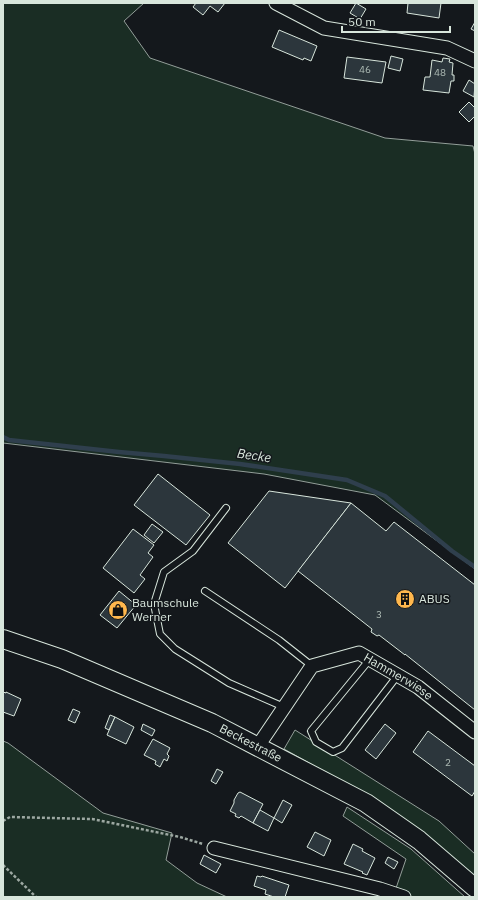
<svg xmlns="http://www.w3.org/2000/svg" width="478" height="900" font-family="'IBM Plex Sans',sans-serif">
  <style>
    .green { fill: #1a2d24; stroke: #939e99 }
    .lines { fill: none; stroke-linecap: round; stroke-linejoin: round }
    .stream { stroke: #2f3f4d; stroke-width: 4.5 }
    .building { fill: #2c363c; stroke: #d8e6dc }
    .service-casing { stroke: #d8e6dc; stroke-width: 8 }
    .minor-casing { stroke: #d8e6dc; stroke-width: 15 }
    .secondary-casing { stroke: #d8e6dc; stroke-width: 20 }
    .path { stroke: #9da8a2; stroke-width: 2.5; stroke-dasharray: 3 2; stroke-linecap: butt }
    .service { stroke: #14181c; stroke-width: 6 }
    .minor { stroke: #14181c; stroke-width: 13 }
    .secondary { stroke: #14181c; stroke-width: 18 }
    .labels { text-anchor: middle; stroke-width: 3; stroke-linejoin: round; paint-order: stroke }
    .number-label { font-size: 10px; fill: #adbab4 }
    .poi-label { font-size: 12px; fill: #d8e6dc; stroke: #14181c; text-anchor: start }
    .street-label { font-size: 12px; fill: #d8e6dc; stroke: #14181c }
    .water-label { font-size: 13px; font-style: italic; fill: #d8e6dc; stroke: #14181c }
  </style>
  <rect width="100%" height="100%" fill="#14181c"/>
  <g class="green">
    <path d="M3,3H144L124,21L150,58L385,138L473,146L475,154V569L375,495L264,474L3,443Z"/>
    <path d="M295,730L439,821L475,854V878L372,798L284,749Z"/>
    <path d="M3,741L8,743L103,813L172,833L166,860L197,883L227,897H3Z"/>
    <path d="M347,807L411,849L465,897H393L406,859L343,816Z"/>
  </g>
  <g class="lines">
    <path class="stream" d="M3,437L9,440L119,452L164,456L240,464L347,480L385,496L452,551L475,567"/>
  </g>
  <g class="building">
    <path d="M196,3H225L218,12L210,6L203,15L193,7Z"/>
    <path d="M356,3L366,9L360,19L350,13Z"/>
    <path d="M408,3H441L439,18L407,13Z"/>
    <path d="M475,22V31L471,29Z"/>
    <path d="M279,30L317,46L311,61L304,58L303,60L272,47Z"/>
    <path d="M391,56L403,59L400,71L388,68Z"/>
    <path d="M347,57L386,62L382,83L344,78Z"/>
    <path d="M443,58L450,59L449,62L453,63L452,75H454V81H451L449,93L423,90L425,77H430L432,60L442,62Z"/>
    <path d="M469,80L475,84L474,97L463,91Z"/>
    <path d="M469,102L475,108V116L469,122L459,112Z"/>
    <path d="M158,474L210,515L186,545L134,505Z"/>
    <path d="M269,491L351,503L285,588L228,543Z"/>
    <path d="M351,503L386,531L394,522L475,585V710L405,654V655L379,635L377,636L371,632L372,629L298,571Z"/>
    <path d="M152,524L163,532L154,543L144,535Z"/>
    <path d="M133,529L154,545L148,553L153,557L140,575L145,579L134,593L103,568Z"/>
    <path d="M119,591L136,605L117,628L100,615Z"/>
    <path d="M3,692L6,693V692L21,699L14,716L3,712Z"/>
    <path d="M73,709L80,712L75,723L68,720Z"/>
    <path d="M110,715L115,717L109,730L105,728Z"/>
    <path d="M115,717L134,727L126,744L107,735Z"/>
    <path d="M143,724L155,730L152,736L141,730Z"/>
    <path d="M385,724L396,733L376,759L365,750Z"/>
    <path d="M428,731L475,766V791L472,796L413,752Z"/>
    <path d="M153,739L170,748L167,754L169,756L167,761L164,759L160,767L155,764L156,761L144,755Z"/>
    <path d="M217,769L223,772L216,784L211,781Z"/>
    <path d="M240,792L263,804L253,823L241,816L239,818L235,816L236,814L230,811L234,803V800L238,793Z"/>
    <path d="M283,800L292,805L282,823L274,818L268,831L253,823L260,810L274,818Z"/>
    <path d="M315,832L331,840L324,856L307,847Z"/>
    <path d="M353,844L363,849L362,851L375,858L367,875L362,873L363,872L344,864Z"/>
    <path d="M204,855L221,864L216,873L200,864Z"/>
    <path d="M388,857L398,862L394,869L385,863Z"/>
    <path d="M257,876L261,877L262,876L289,885L285,897H274L265,894L266,890L254,886Z"/>
  </g>
  <g class="lines">
    <defs>
      <g id="service">
        <path d="M226,508L193,551L164,572L154,604L160,634L175,649L229,683L284,707"/>
        <path d="M205,591L279,640L312,666"/>
        <path d="M370,659L311,731L316,742L333,752L342,748L398,675"/>
      </g>
      <g id="minor">
        <path d="M276,3L324,28L447,48L475,61"/>
        <path id="s1" d="M258,746L312,666L359,653L418,687L475,732"/>
        <path d="M214,848L380,889L404,897"/>
      </g>
      <g id="secondary">
        <path id="s2" d="M3,639L62,659L212,723L366,803L419,840L475,888"/>
      </g>
    </defs>
    <use href="#service" class="service-casing"/>
    <use href="#minor" class="minor-casing"/>
    <use href="#secondary" class="secondary-casing"/>
    <g class="path">
      <path d="M3,821L10,817L92,819L180,837L203,844"/>
      <path d="M3,865L36,897"/>
    </g>
    <use href="#service" class="service"/>
    <use href="#minor" class="minor"/>
    <use href="#secondary" class="secondary"/>
  </g>
  <defs>
    <symbol id="building-disc" viewBox="-11 -11 22 22"><circle r="9.5" fill="#ffb74d" stroke="#14181c"/><path d="M-4-6H4V6H1V3H-1V6H-4ZM-2.5-4.3h1.7v1.8h-1.7ZM.8-4.3h1.7v1.8H.8ZM-2.5-1h1.7V.8h-1.7ZM.8-1h1.7V.8H.8Z" fill="#111"/></symbol>
    <symbol id="shop-disc" viewBox="-11 -11 22 22"><circle r="9.5" fill="#ffb74d" stroke="#14181c"/><path d="M-5-2.5h2.3a2.7 3.5 0 0 1 5.4 0H5L5.5 6h-11ZM-1.5-2.5h3a1.5 2.3 0 0 0-3 0Z" fill="#111"/></symbol>
  </defs>
  <g fill-rule="evenodd">
    <use href="#building-disc" x="394" y="588" width="22" height="22"/>
    <use href="#shop-disc" x="107" y="599" width="22" height="22"/>
  </g>
  <g class="labels">
    <g class="number-label">
      <text x="365" y="73">46</text>
      <text x="440" y="76">48</text>
      <text x="379" y="618">3</text>
      <text x="448" y="766">2</text>
    </g>
    <g class="poi-label">
      <text x="419" y="603">ABUS</text>
      <text x="132" y="607">Baumschule<tspan x="132" dy="14">Werner</tspan></text>
    </g>
    <g class="street-label">
      <text dy="4" stroke="none"><textPath href="#s1" startOffset="191">Hammerwiese</textPath></text>
      <text dy="4" stroke="none"><textPath href="#s2" startOffset="269">Beckestraße</textPath></text>
    </g>
    <g class="water-label">
      <text transform="translate(254 455) rotate(8)" y="5">Becke</text>
    </g>
  </g>
  <rect width="478" height="900" fill="none" stroke="#d8e6dc" stroke-width="8"/>
  <path d="M342 26v6h108v-6" fill="none" stroke="#d8e6dc" stroke-width="2"/>
  <text x="348" y="26" font-size="12" fill="#d8e6dc" stroke="#14181c" stroke-width="3" paint-order="stroke">50 m</text>
</svg>
